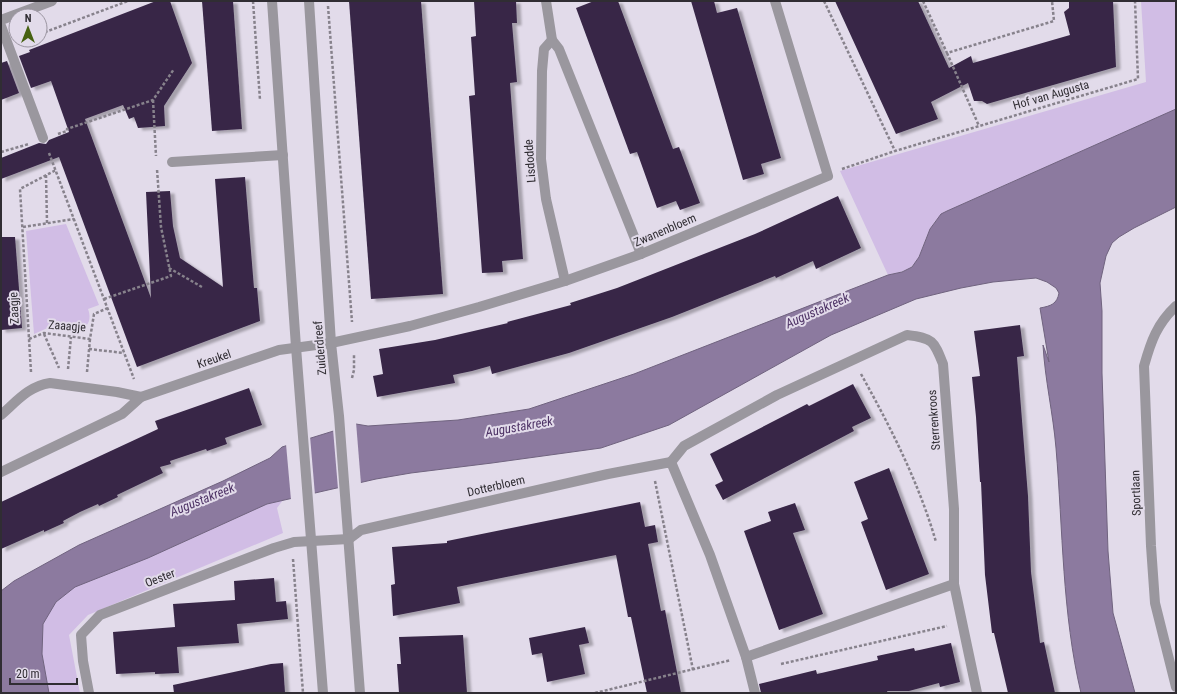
<svg xmlns="http://www.w3.org/2000/svg" width="1177" height="694" font-family="'Roboto Condensed',sans-serif">
  <style>
    .green { fill: #d1bde5 }
    .water { fill: #8c7a9f; stroke: #70637f }
    .pier { fill: #e2dbea }
    .building { fill: #382747; filter: url(#shadow) }
    .lines { fill: none; stroke-linecap: round; stroke-linejoin: round }
    .path { stroke: #87828c; stroke-width: 2.5; stroke-dasharray: 3 2; stroke-linecap: butt }
    .service { stroke: #9a979e; stroke-width: 10 }
    .minor { stroke: #9a979e; stroke-width: 10 }
    .labels { text-anchor: middle; stroke-width: 4; stroke-linejoin: round; paint-order: stroke }
    .street-label { font-size: 12px; fill: #302d33; stroke: #e2dbea }
    .water-label { font-size: 13px; font-style: italic; fill: #4d3265; stroke: #e2dbea }
  </style>
  <defs>
    <filter id="shadow"><feDropShadow dx="4.5" dy="2.5" stdDeviation="1" flood-color="#0004"/></filter>
  </defs>
  <rect width="100%" height="100%" fill="#e2dbea"/>
  <g class="green">
    <path d="M1141,1H1176V109L947,211C934,218 928,232 923,246C920,253 918,262 911,267C904,272 895,273 888,275L840,171L1146,82Z"/>
    <path d="M66,224L99,305L88,309C92,320 88,327 78,331L68,330L61,322L34,334L26,231Z"/>
    <path d="M283,500L277,508L283,533L88,615L69,635L80,693H49L42,654L43,624L56,602L74,587L148,558L267,504Z"/>
  </g>
  <path class="water" d="M1176,109V207L1134,228L1119,237L1112,243L1106,256L1100,283L1102,311V373L1108,551L1113,613L1135,693H1081C1062,613 1063,530 1056,448C1053,413 1045,380 1043,345L1049,362L1040,308C1051,306 1057,304 1059,293L1056,288L1047,282L1036,278L993,282L961,288L916,299L831,335L669,425L601,448L492,463L411,473L376,479L267,504L148,558L75,587L56,602L43,624L42,654L49,693H1V591L14,581L79,545L223,481L270,458L282,447L356,424L368,426L458,420L529,409L634,374L888,275L902,272L912,267L919,257L930,229L941,214L947,211Z"/>
  <g class="pier">
    <path d="M356,422L361,484L338,489L333,429Z"/>
    <path d="M310,436L315,495L291,500L286,444Z"/>
  </g>
  <g class="building">
    <path d="M156,1H170L192,63L164,106L165,126L138,128L134,117L129,119L123,105L85,119L151,298L146,192L170,191L173,226L180,258L223,287L215,179L245,177L254,288H257L260,321L137,367L59,157L1,179V158L39,143L46,144L49,140L69,132L51,81L31,88L19,56L30,52L29,50Z"/>
    <path d="M202,1H233L242,129L212,131Z"/>
    <path d="M349,1H421L443,294L371,299Z"/>
    <path d="M474,1H516L517,23H512L517,82L510,83L523,259L502,261L503,272L482,273L469,96L475,95L471,37L476,36Z"/>
    <path d="M594,1H618L673,149L679,147L700,203L680,210L676,201L657,208L637,152L630,154L576,8Z"/>
    <path d="M691,1H714L717,13L737,8L781,158L761,164L764,174L743,180Z"/>
    <path d="M835,1H918L949,68L971,56L973,63L1070,35L1064,12L1069,8V1H1113L1116,67L987,104L982,101H974L968,83L931,102L938,119L896,134Z"/>
    <path d="M7,61L19,93L1,100V63Z"/>
    <path d="M838,196L861,248L816,269L813,261L776,278L775,276L672,317L569,353L492,374L490,366L472,371L453,375L455,383L377,397L373,376L383,374L379,349L435,340L508,323L507,322L571,305L570,303L617,288L755,234Z"/>
    <path d="M1,237H15L22,328L1,330Z"/>
    <path d="M1020,325L1024,356L1017,357L1028,496L1031,572L1040,643L1044,642L1055,693H1008L994,633H992L985,575L981,482H980L976,417L972,377L980,376L974,331Z"/>
    <path d="M853,384L871,418L852,427L854,431L723,500L715,485L723,481L710,454L807,404L809,406Z"/>
    <path d="M249,388L262,425L225,438L227,444L207,451L206,449L170,461L171,464L160,467L163,473L117,495L118,497L99,506L98,504L80,512L63,521L64,523L44,532V530L1,549V502L158,429L155,421Z"/>
    <path d="M889,468L929,574L886,590L861,522L868,519L854,482Z"/>
    <path d="M640,502L645,527L655,525L658,542L648,544L661,611L665,610L681,693H647L631,617H628L616,555L457,587L460,603L393,616L391,585L395,584L392,547L447,543V541Z"/>
    <path d="M795,503L805,530L793,533L823,614L779,630L744,531L771,521L768,512Z"/>
    <path d="M274,578L276,602L286,601L288,619L237,624L239,643L177,647L179,673L155,674V672L116,674L113,632L175,627L173,604L235,600L234,581Z"/>
    <path d="M585,627L589,643L579,645L585,674L547,682L542,653L532,655L529,638Z"/>
    <path d="M463,635L467,693H399L397,664H401L399,637Z"/>
    <path d="M951,643L960,682L940,687L939,683L909,691H887L888,693H761L759,684L816,670L817,674L856,665L878,660L877,656L914,648L915,651Z"/>
    <path d="M283,663L285,693H174L173,685L271,664Z"/>
  </g>
  <g class="lines">
    <g class="path">
      <path d="M253,1L260,100"/>
      <path d="M824,1L895,151"/>
      <path d="M923,1L947,53L1054,21L1052,1"/>
      <path d="M328,6L352,322"/>
      <path d="M40,34L128,1"/>
      <path d="M947,53L979,126"/>
      <path d="M153,100L156,156"/>
      <path d="M58,134L67,131V129L153,100L174,69"/>
      <path d="M1,152L29,144"/>
      <path d="M49,153L134,379"/>
      <path d="M842,169L895,151L1138,79L1135,1"/>
      <path d="M46,175L47,223"/>
      <path d="M23,227L74,219"/>
      <path d="M169,268L202,287"/>
      <path d="M104,299L171,276L161,227L157,169"/>
      <path d="M44,334L59,368"/>
      <path d="M29,339L44,333L90,339L94,314L108,308"/>
      <path d="M89,349L124,353"/>
      <path d="M68,369L71,337"/>
      <path d="M31,372L20,189L56,170"/>
      <path d="M87,372L90,339"/>
      <path d="M861,374C891,428 919,483 936,542"/>
      <path d="M352,378L354,370V355"/>
      <path d="M655,481L693,670"/>
      <path d="M293,559L303,693"/>
      <path d="M781,664L947,626"/>
      <path d="M595,693L731,660"/>
    </g>
    <path class="service" d="M172,162L283,155"/>
    <g class="minor">
      <path d="M272,1L296,347L323,693"/>
      <path d="M309,1L331,343L339,416L360,693"/>
      <path d="M546,1L552,40L559,49L641,254"/>
      <path d="M1,20L52,1"/>
      <path d="M1,26L43,138"/>
      <path d="M552,40L544,49L542,71L541,159L546,199L565,281"/>
      <path d="M1176,306C1157,324 1151,341 1144,366L1151,546L1155,603L1176,687"/>
      <path d="M1,415C17,401 29,386 50,383L117,392L141,397"/>
      <path d="M671,462L684,446L777,395L907,335C933,338 934,341 943,364L954,509V584L977,693"/>
      <path d="M1,472L122,414L141,397L279,350L331,343L410,326L479,307L565,281L641,254L828,176L775,1"/>
      <path d="M746,657L954,584"/>
      <path d="M89,693L83,661L81,635L100,615L274,548L294,542L349,539L361,530L608,474L671,462L710,555L746,657L755,693"/>
    </g>
  </g>
  <g class="labels">
    <g class="street-label">
      <text transform="translate(1051 95) rotate(-16)" y="4">Hof van Augusta</text>
      <text transform="translate(530 161) rotate(-94)" y="4">Lisdodde</text>
      <text transform="translate(665 230) rotate(-23)" y="4">Zwanenbloem</text>
      <text transform="translate(14 308) rotate(-93)" y="4">Zaagje</text>
      <text transform="translate(67 326) rotate(4)" y="4">Zaaagje</text>
      <text transform="translate(320 348) rotate(-95)" y="4">Zuiderdreef</text>
      <text transform="translate(214 359) rotate(-19)" y="4">Kreukel</text>
      <text transform="translate(934 420) rotate(-94)" y="4">Sterrenkroos</text>
      <text transform="translate(496 486) rotate(-13)" y="4">Dotterbloem</text>
      <text transform="translate(1136 493) rotate(-92)" y="4">Sportlaan</text>
      <text transform="translate(160 578) rotate(-21)" y="4">Oester</text>
    </g>
    <g class="water-label">
      <text transform="translate(817 310) rotate(-24)" y="5">Augustakreek</text>
      <text transform="translate(519 426) rotate(-10)" y="5">Augustakreek</text>
      <text transform="translate(202 499) rotate(-22)" y="5">Augustakreek</text>
    </g>
  </g>
  <rect width="1177" height="694" fill="none" stroke="#302d33" stroke-width="4"/>
  <g transform="translate(28 28)"><circle r="19" fill="#e2dbea" stroke="#9b95a1"/>
  <path d="M0-3L7 15L0 10L-7 15Z" fill="#466111"/>
  <text y="-6" font-size="11" font-weight="bold" text-anchor="middle" fill="#302d33">N</text>
  </g>
  <path d="M10 678v6h67v-6" fill="none" stroke="#302d33" stroke-width="2"/>
  <text x="16" y="678" font-size="12" fill="#302d33" stroke="#e2dbea" stroke-width="3" paint-order="stroke">20 m</text>
</svg>
